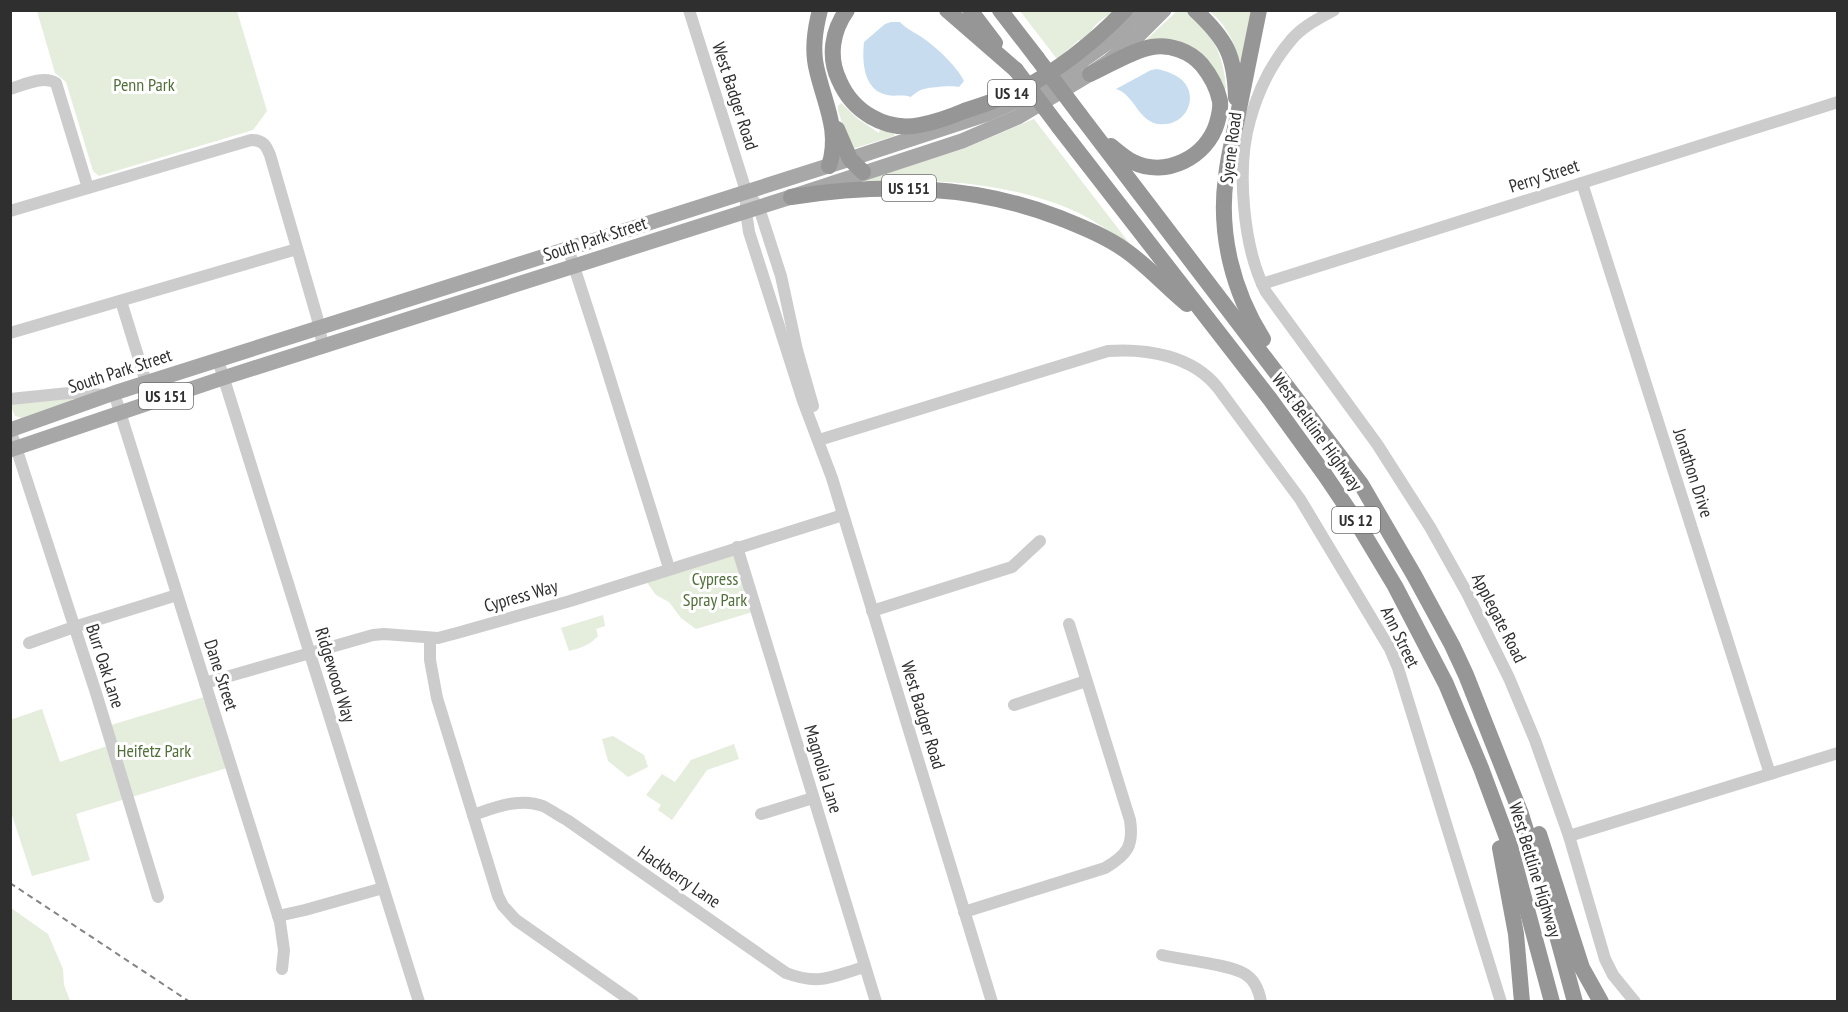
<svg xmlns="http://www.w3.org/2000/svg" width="1848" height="1012" font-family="'PT Sans Narrow',sans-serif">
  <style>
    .green { fill: #e5eddc }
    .water { fill: #c7ddef }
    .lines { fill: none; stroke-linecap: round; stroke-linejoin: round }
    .minor { stroke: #ccc; stroke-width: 12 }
    .major { stroke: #a7a7a7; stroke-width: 15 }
    .highway { stroke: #969696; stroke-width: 16 }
    .rail { stroke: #848484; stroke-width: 2; stroke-dasharray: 6 4.5; stroke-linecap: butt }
    .highway-bridge { stroke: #969696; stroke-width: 16 }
    .labels { text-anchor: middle; stroke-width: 6; stroke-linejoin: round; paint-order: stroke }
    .shield { fill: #fff; stroke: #6d6d6d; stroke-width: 1.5 }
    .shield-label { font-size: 16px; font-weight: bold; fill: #2f2f2f }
    .park-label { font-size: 18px; fill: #506f39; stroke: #fff }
    .street-label { font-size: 18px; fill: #2f2f2f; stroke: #fff }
  </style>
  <rect width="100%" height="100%" fill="#fff"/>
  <g class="green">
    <path d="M37,11H237L267,111L253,130L99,176L93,171L66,82L55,73Z"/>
    <path d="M1020,11H1114C1107,17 1103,18 1098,23C1091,28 1089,38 1082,43L1079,40L1057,59Z"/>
    <path d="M1177,11H1186C1212,29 1224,57 1226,88L1223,92L1218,76L1146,40Z"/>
    <path d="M1209,11H1255L1244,62L1239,60C1234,41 1225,23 1209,11Z"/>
    <path d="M841,103L858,119L879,133L880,129L894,132V136L852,149L848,142L838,110V106Z"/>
    <path d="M1034,119L1130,244C1110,232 1091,218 1070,209C1006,182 933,178 865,182V180L963,149Z"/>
    <path d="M73,398L72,401L22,418L15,416L11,407L10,403Z"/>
    <path d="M737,547L756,611L696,629L681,618L669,602L656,595L643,577Z"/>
    <path d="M603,615L605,626L596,629L598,636C590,645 581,648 569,651L561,628Z"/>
    <path d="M204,697L227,768L76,814L90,860L32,876L11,812L10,720L42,709L60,762L116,743L111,725Z"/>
    <path d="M613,736L644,755L648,767L628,777L608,761L602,739Z"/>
    <path d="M734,744L739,759L707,770L672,820L658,810L661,805L646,795L662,774L675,782L691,760Z"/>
    <path d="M11,908L48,934L63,969L64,985L70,1001H11Z"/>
  </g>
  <g class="water">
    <path d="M891,22H900C907,29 912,31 920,36C933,44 958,67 964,81L959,87C953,85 931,87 924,89C919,90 914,94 911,97C902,94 895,97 887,95C863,90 862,61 864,42L885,24Z"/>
    <path d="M1157,69C1166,71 1176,74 1183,81C1200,99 1184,128 1158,124C1138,121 1134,94 1116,89L1151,70Z"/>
  </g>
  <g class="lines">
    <g class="minor">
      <path d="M689,10L746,191V212L749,232L803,401L832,478L992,1002"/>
      <path d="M1334,10C1320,18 1303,26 1292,39C1272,62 1258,91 1250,120C1236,168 1243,248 1266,292L1377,444L1430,527L1467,593L1509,678L1535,740L1569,836L1605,959L1613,975L1635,1002"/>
      <path d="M10,89C24,85 43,75 56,83L88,188"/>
      <path d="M1582,183L1770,774"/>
      <path d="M754,201L761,214L781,276L797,350L813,406"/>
      <path d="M10,211L251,140C263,140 266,145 270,155L317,317L323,346"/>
      <path d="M568,248L600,347L669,568"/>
      <path d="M1262,284L1838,102"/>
      <path d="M121,301L146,382"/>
      <path d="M10,333L297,249"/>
      <path d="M218,360L419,1002"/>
      <path d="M114,393L280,922L284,950L282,969"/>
      <path d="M10,399L69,393L107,395"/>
      <path d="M10,429L96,693L158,897"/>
      <path d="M819,440L1108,351C1147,348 1193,356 1218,388L1300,499L1390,649L1398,668L1501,1002"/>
      <path d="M737,547L876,1002"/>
      <path d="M872,611L1012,567L1040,541"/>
      <path d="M430,638V660L437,698L498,896L503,906L516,920L633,1002"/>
      <path d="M29,643L74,627L177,595"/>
      <path d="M205,683L373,635L384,634L438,638L457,633L570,601L843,515"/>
      <path d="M1014,705L1086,681"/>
      <path d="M761,814L813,798"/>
      <path d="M473,815C494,808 520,797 543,806C551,810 559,816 567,820L786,973C821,986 832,976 865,967"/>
      <path d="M1569,836L1838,753"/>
      <path d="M964,912L1105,868C1127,855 1134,846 1130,820L1069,624"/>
      <path d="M278,916L305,910L383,888"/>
      <path d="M1162,955C1182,960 1229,964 1245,974C1255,980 1259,990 1261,1002"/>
    </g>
    <g class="major">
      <path d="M10,430L114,393L850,159L987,114L1017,101L1068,71L1113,39L1145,10"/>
      <path d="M10,450L223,378L791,197L962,141L1018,117L1090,74L1109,61L1138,36L1164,10"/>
    </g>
    <g class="highway">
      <path d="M820,10C815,29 812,47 816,66C823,101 841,130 829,166"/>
      <path d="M847,10C832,31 828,57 839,80C852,111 885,132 920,125C935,122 950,117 964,111C983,105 1002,99 1020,90C1059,70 1094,42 1125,10"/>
      <path d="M947,10L1016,70"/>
      <path d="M970,10L995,43"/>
      <path d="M1000,10L1037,58"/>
      <path d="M1195,10C1226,39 1235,55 1236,98"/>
      <path d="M1259,10C1252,45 1245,80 1238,114C1234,135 1228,156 1226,177C1218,233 1233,292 1263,339"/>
      <path d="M1090,74C1108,66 1133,50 1152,47C1170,44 1190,51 1202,65C1211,76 1217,87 1220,101C1221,109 1219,116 1217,123C1207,157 1166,178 1133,162C1125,158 1118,152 1111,146"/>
      <path d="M1080,115L1361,484L1414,575L1452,645L1466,675L1521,814L1544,888L1575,1002"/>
      <path d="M1059,127L1270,399L1325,475L1356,521L1395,586L1446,684L1481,768L1510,846L1552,1002"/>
      <path d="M837,129L850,159L863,172"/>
      <path d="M791,197C882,183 973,184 1060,218C1082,227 1105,236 1125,250C1148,266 1166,287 1187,304"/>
      <path d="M1539,834L1582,968L1601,1002"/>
      <path d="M1500,848L1516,934L1522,1002"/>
    </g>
    <path class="rail" d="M10,883L190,1002"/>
    <g class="highway-bridge">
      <path d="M1037,58L1080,115"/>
      <path d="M1016,70L1059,127"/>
    </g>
  </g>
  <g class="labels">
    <g class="shield">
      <rect x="988" y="80" width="48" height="26" rx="4.5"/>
      <rect x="882" y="175" width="54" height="26" rx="4.5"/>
      <rect x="139" y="383" width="54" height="26" rx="4.5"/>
      <rect x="1332" y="507" width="48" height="26" rx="4.5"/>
    </g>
    <g class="shield-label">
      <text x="1012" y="99">US 14</text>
      <text x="909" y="194">US 151</text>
      <text x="166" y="402">US 151</text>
      <text x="1356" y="526">US 12</text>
    </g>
    <g class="park-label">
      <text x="144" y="91">Penn Park</text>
      <text x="715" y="585">Cypress<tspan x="715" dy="21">Spray Park</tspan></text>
      <text x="154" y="757">Heifetz Park</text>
    </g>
    <g class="street-label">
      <text transform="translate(735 96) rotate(72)" y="6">West Badger Road</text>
      <text transform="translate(1231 148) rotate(-83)" y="6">Syene Road</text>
      <text transform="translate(1544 176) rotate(-18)" y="6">Perry Street</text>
      <text transform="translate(595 239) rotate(-18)" y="6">South Park Street</text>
      <text transform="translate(120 371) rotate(-18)" y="6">South Park Street</text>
      <text transform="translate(1317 432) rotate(54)" y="6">West Beltline Highway</text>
      <text transform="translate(1693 473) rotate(72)" y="6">Jonathon Drive</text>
      <text transform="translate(521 596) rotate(-16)" y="6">Cypress Way</text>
      <text transform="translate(1499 618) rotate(63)" y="6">Applegate Road</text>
      <text transform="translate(1400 637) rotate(64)" y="6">Ann Street</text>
      <text transform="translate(105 666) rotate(72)" y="6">Burr Oak Lane</text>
      <text transform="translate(221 675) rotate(72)" y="6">Dane Street</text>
      <text transform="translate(335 675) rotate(73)" y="6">Ridgewood Way</text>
      <text transform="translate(923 715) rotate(73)" y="6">West Badger Road</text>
      <text transform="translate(823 769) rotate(73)" y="6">Magnolia Lane</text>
      <text transform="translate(1535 870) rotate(73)" y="6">West Beltline Highway</text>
      <text transform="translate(679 877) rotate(34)" y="6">Hackberry Lane</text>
    </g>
  </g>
  <rect width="1848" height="1012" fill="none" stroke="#2f2f2f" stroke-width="24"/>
</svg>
